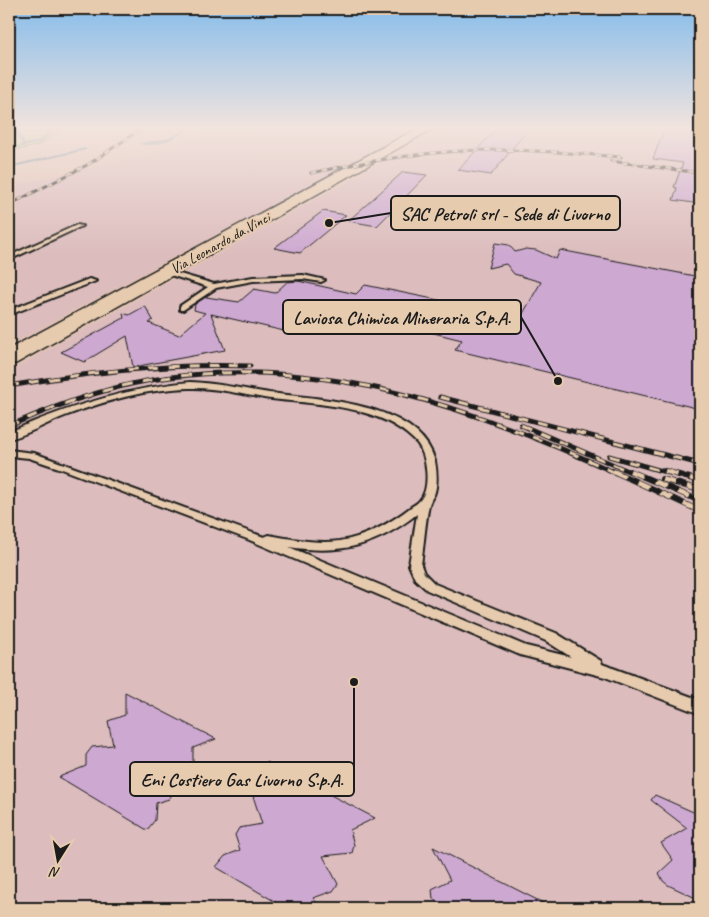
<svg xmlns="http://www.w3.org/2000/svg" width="709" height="917" font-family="Caveat,sans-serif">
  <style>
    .built { fill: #dcbcbd }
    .green { fill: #c1d78d; stroke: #6e7a54 }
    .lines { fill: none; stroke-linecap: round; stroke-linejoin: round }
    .stream { fill: #62839b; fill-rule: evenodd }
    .building { fill: #cda8d1; stroke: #1c1c1c }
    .lane-casing { stroke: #1c1c1c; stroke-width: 4 }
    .secondary-casing { stroke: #1c1c1c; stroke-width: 3 }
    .lane { fill: #e7cbae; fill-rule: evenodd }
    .secondary { fill: #e7cbae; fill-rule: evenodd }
    .rail-far2-casing { stroke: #1c1c1c; stroke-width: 3 }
    .rail-far1-casing { stroke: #1c1c1c; stroke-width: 5 }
    .rail-casing { stroke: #1c1c1c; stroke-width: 6 }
    .rail-far2 { stroke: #e7cbae; stroke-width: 2; stroke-dasharray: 5.5; stroke-linecap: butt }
    .rail-far1 { stroke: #e7cbae; stroke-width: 3; stroke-dasharray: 10; stroke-linecap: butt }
    .rail { stroke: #e7cbae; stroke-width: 4.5; stroke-dasharray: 13; stroke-linecap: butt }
    .labels { text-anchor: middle; stroke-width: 4; stroke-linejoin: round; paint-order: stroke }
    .far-street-label { font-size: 15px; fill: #1c1c1c; stroke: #e7cbae }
    .leader { fill: none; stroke: #1c1c1c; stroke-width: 2 }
    .callout-dot { fill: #1c1c1c; stroke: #e7cbae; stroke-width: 2 }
    .callout { fill: #e7cbae; stroke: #1c1c1c; stroke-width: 2 }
    .callout-label { font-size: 19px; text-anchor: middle; font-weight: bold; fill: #1c1c1c }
  </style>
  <rect width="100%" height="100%" fill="#e2c4b5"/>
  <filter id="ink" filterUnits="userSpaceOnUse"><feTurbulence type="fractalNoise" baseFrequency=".02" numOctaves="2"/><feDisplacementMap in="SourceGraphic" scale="10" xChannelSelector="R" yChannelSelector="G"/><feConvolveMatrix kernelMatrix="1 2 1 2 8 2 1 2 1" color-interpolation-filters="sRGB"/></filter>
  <g filter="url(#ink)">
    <g class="built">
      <path d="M225,127H418L9,345V187L172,148Z"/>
      <path d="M444,127H677L700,130V908H9V372Z"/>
    </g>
    <path class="green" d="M9,127H64L40,145L9,152Z"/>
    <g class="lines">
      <g class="stream">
        <path d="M13,127H16L25,144L39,141L55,127H58L41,143L9,150V148L22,145Z"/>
        <path d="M186,127H189C177,139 156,148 139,144C157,139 170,142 186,127Z"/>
        <path d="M85,148L86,150L9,168V166Z"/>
      </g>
    </g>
    <g class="building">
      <path d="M498,127H530L491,175L458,170Z"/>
      <path d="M695,127H700V204L673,200L677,188L674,187L683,163L653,159L664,129L694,131Z"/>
      <path d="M403,172L427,175L377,226L348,221Z"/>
      <path d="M323,211L346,215L300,253L274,248Z"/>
      <path d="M495,243L509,245L515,252L526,249L536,250L556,259L560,250L700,277V409L455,350L462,340L312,303L284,331L211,314L225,350L133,367L127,336L84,362L61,352L124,318L123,313L129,315L145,306L153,320L149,323L179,335L205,313L194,310L195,304L206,297L239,302L254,289L275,293L287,282L298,281L356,294L365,285L521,317L541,282L514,274L506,264L488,268Z"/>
      <path d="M125,692L216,739L193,748V767L173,773L171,796L169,799L156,803L155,820L147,830L59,777L86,766V755L92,747L113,745L108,721L125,715Z"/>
      <path d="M267,762L375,818L350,830L354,845L352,853L323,856L338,884L333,891L313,898L321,908H286L216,867L225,856L240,850L235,835L239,828L262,824L253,796L271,790Z"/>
      <path d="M655,795L700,815V900L668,885L663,881L659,873L673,860L661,843L687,828L651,800Z"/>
      <path d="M433,847L553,908H446L433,899L432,889L450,880Z"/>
    </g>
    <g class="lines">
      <defs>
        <g id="lane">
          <path d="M77,225L82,226L9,260V256Z"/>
          <path d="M166,270L214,284L253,277L303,275L325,280L321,282L303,279L253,281L216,288L183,310H180V306L208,287L164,273L163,272Z"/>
          <path d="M89,279L96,281L9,315V310Z"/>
          <path d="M190,382C217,383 242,389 269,393C318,399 419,402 435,461C437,472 438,484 434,495C432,498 430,501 429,505C425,524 424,545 421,565L424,573L435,584L556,633L601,661L602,664L700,700V714L605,677L520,655L247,539L62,469L29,458L9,456V450L34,453L264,537L269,535C292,539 316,544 340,541C367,537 390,523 411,507C414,505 418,503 420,500C431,488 427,455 417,443C380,403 314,405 264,398C240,394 214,387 189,388C147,389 104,401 65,416C47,423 27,435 9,439V432C67,407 126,388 190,382ZM417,514L409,565L415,579L427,590L546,641L571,657L526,646L289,547C340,555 376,546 417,514Z"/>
        </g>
        <path id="secondary" d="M420,127H436L17,363L9,365V349Z"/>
      </defs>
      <use href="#lane" class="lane-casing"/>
      <use href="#secondary" class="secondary-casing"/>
      <use href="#lane" class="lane"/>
      <use href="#secondary" class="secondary"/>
      <defs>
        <g id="rail-far2">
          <path d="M611,161L700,173"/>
          <path d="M311,173C371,160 431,150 492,150C535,149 578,154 621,157"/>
          <path d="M9,205L89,164L144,127"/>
        </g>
        <g id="rail-far1">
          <path d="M9,386C89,372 169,363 250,366"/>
          <path d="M440,397L700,464"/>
          <path d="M521,425L633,473"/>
          <path d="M9,426C61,403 115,384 171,377C326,357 477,409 616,473"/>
          <path d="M609,456L669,473"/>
        </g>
        <g id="rail">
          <path d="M613,471L700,511"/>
          <path d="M630,471L700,501"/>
          <path d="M665,471L700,481"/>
          <path d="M662,479L700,490"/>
        </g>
      </defs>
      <use href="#rail-far2" class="rail-far2-casing"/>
      <use href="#rail-far1" class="rail-far1-casing"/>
      <use href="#rail" class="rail-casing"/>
      <use href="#rail-far2" class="rail-far2"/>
      <use href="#rail-far1" class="rail-far1"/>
      <use href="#rail" class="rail"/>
    </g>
  </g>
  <linearGradient id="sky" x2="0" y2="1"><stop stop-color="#85bceb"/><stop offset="0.5" stop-color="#f2e4de"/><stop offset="1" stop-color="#f2e4de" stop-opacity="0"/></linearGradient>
  <rect width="709" height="256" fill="url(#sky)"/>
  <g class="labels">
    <g class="far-street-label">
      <text transform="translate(220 243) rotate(-29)" y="5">Via Leonardo da Vinci</text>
    </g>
  </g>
  <path class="leader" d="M329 223L391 213M558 381L521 317M354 682L354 779"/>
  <g class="callout-dot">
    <circle cx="329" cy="223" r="5"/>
    <circle cx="558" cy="381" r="5"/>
    <circle cx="354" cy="682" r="5"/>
  </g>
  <g class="callout">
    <rect x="391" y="196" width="229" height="34" rx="5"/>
    <rect x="283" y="300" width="238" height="34" rx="5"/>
    <rect x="130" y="762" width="224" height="34" rx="5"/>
  </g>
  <g class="callout-label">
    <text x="505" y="220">SAC Petroli srl - Sede di Livorno</text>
    <text x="402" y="324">Laviosa Chimica Mineraria S.p.A.</text>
    <text x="242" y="786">Eni Costiero Gas Livorno S.p.A.</text>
  </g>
  <rect width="709" height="917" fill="none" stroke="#e7cbae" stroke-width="30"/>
  <rect x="15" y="15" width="679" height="887" fill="none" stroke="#1c1c1c" stroke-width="2" filter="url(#ink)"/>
  <g transform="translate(58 860) rotate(191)" stroke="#e7cbae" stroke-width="4" paint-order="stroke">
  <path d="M0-4L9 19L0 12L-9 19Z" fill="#1c1c1c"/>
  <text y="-8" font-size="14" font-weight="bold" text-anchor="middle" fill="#1c1c1c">N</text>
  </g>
</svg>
